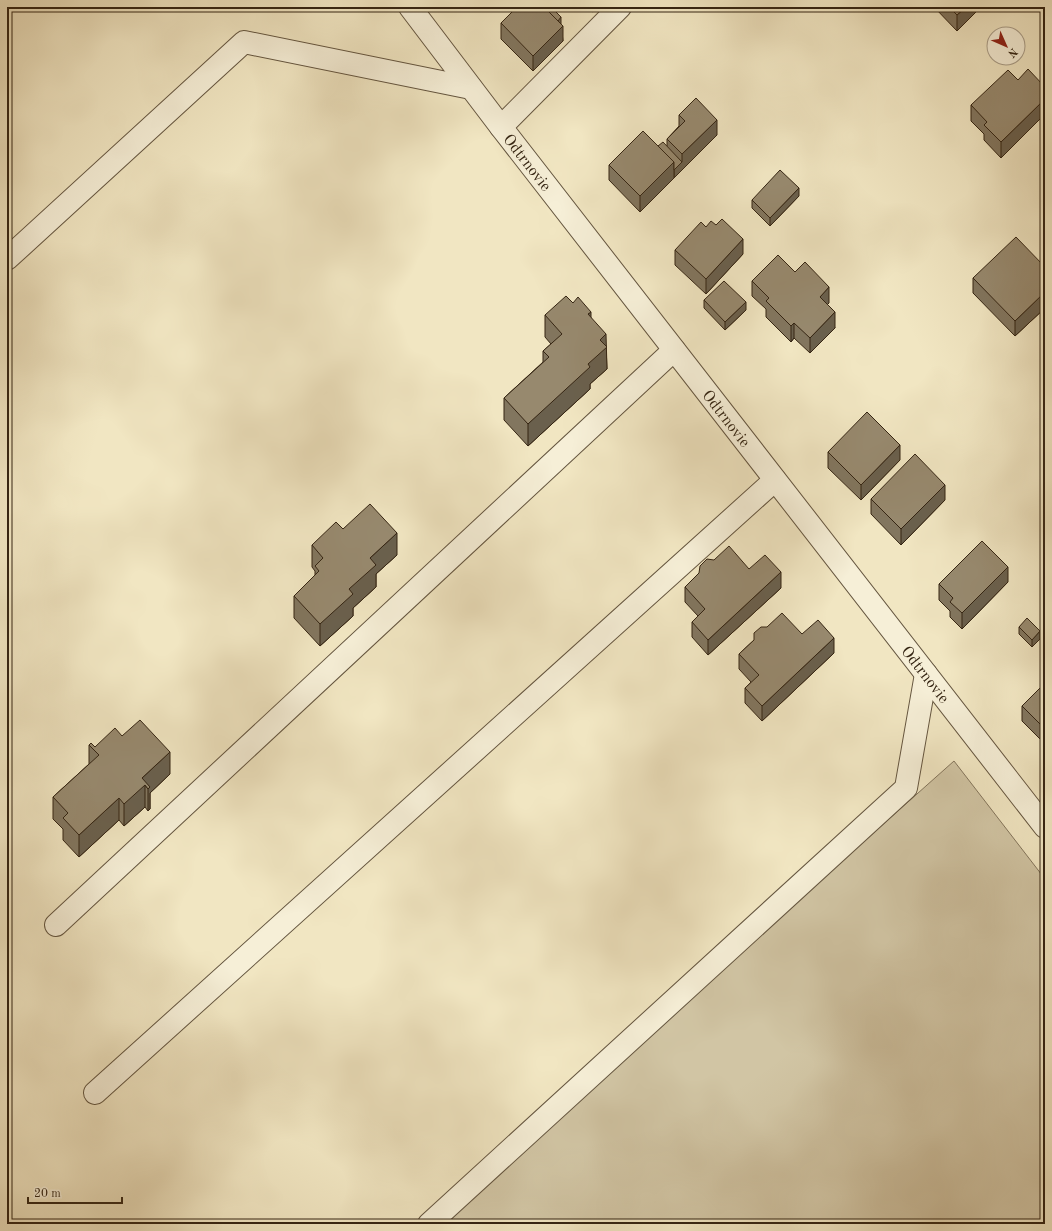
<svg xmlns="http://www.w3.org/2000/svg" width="1052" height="1231" font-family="'Old Standard TT',serif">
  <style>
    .green { fill: #d1c5a4; stroke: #83755c }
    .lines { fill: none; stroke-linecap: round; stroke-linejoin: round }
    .minor-casing { stroke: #64553f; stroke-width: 24 }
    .minor { stroke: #f6efd7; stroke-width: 22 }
    .wall { fill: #82765f; stroke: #352513 }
    .shaded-wall { fill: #6a604d; stroke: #352513 }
    .building { fill: #97896e; stroke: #352513 }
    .labels { text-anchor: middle; stroke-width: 3; stroke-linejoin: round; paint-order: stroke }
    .street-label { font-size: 16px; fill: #352513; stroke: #f6efd7 }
  </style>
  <rect width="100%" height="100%" fill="#f1e6c2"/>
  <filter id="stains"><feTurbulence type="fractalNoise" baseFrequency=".005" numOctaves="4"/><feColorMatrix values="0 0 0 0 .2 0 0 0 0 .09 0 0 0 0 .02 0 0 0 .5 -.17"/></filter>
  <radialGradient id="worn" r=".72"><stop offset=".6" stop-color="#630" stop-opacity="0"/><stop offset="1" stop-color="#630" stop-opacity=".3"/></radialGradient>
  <path class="green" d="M954,761L1045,879V1224H434Z"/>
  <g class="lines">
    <defs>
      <g id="minor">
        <path d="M410,7L501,127L1045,827"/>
        <path d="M501,127L620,7"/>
        <path d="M7,259L244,42L471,88"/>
        <path d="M56,925L674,350"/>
        <path d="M95,1093L775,480"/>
        <path d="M429,1224L906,788L926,674"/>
      </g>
    </defs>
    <use href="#minor" class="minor-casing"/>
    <use href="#minor" class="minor"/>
  </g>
  <g class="wall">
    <path d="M587,7H598L593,12Z"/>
    <path d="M934,7H981L957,31Z"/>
    <path d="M546,9L561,24L563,41L533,71L501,39V23Z"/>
    <path d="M1018,80L1001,158L984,140V134L971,121V105Z"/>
    <path d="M679,115L717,135L640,212L609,180V165L658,146H667V139L679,126Z"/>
    <path d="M799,196L770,226L752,208V200Z"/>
    <path d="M706,227L743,254L706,294L675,265V250Z"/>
    <path d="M1045,267V308L1015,336L973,293V278Z"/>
    <path d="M795,272L829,303L827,304L835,328L810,353L794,338L791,342L766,317V309L752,296V281Z"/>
    <path d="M704,300L746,310L725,330L704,308Z"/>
    <path d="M573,303L591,318L606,346L607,369L590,384V389L528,446L504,420V398L543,362V351L551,344L545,337V315Z"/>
    <path d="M828,452L900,460L861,500L828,468Z"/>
    <path d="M871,499L945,500L901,545L871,514Z"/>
    <path d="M343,529L397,555L376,574V587L353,608V616L320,646L294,618V596L315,576V571L312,567V545Z"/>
    <path d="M749,569L781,588L708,655L692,637V622L698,616L685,602V587Z"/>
    <path d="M1008,582L962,629L950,617V611L939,600V584Z"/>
    <path d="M1019,627L1040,639L1032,647L1019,634Z"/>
    <path d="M802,634L834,653L762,721L745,703V688L751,682L739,669V654L754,640Z"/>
    <path d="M1045,683V744L1022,721V706Z"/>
    <path d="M122,736L170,774L150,793V809L148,811L145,807L124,826L119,820L79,857L63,840V829L53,819V797L89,764V745L95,747Z"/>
  </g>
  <g class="shaded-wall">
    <path d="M593,7H598L593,12Z"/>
    <path d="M966,7H981L957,31V15Z"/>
    <path d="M561,17V25L554,24Z"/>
    <path d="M563,26V41L533,71V56Z"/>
    <path d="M1045,99V114L1001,158V142Z"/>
    <path d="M717,120V135L674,178V170L682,162V154Z"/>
    <path d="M674,162V178L640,212V196Z"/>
    <path d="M799,188V196L770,226V218Z"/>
    <path d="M743,239V254L706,294V279Z"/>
    <path d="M829,287V303L820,312V297Z"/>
    <path d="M1045,292V308L1015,336V321Z"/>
    <path d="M746,302V310L725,330V322Z"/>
    <path d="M591,312V334L588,314Z"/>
    <path d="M835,312V328L810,353V338Z"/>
    <path d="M794,323V338L791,342V326Z"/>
    <path d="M606,334L607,369L590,384V389L528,446V424L588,364L600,340Z"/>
    <path d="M900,445V460L861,500V485Z"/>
    <path d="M945,485V500L901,545V529Z"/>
    <path d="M397,533V555L376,574V587L353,608V616L320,646V624L349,589L370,558Z"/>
    <path d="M1008,567V582L962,629V613Z"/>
    <path d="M781,572V588L708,655V640Z"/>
    <path d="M1040,631V639L1032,647V640Z"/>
    <path d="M834,638V653L762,721V706Z"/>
    <path d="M170,752V774L150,793V809L148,811V789L145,785V807L124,826V804L142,778Z"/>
    <path d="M119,798V820L79,857V835Z"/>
  </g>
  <g class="building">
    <path d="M517,7H544L563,26L533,56L501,23Z"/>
    <path d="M548,7H551L561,17L558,21L546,9Z"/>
    <path d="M949,7H966L957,15Z"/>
    <path d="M1028,69L1045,87V99L1001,142L984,125L987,122L971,105L1008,70L1018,80Z"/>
    <path d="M696,98L717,120L682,154L667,139L685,121L679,115Z"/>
    <path d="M643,131L674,162L640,196L609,165Z"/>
    <path d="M663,142L682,162L674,170V162L658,146Z"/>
    <path d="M780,170L799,188L770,218L752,200Z"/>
    <path d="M722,219L743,239L706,279L675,250L701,222L706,227L711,221L716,225Z"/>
    <path d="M1016,237L1045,267V292L1015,321L973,278Z"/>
    <path d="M778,255L795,272L805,262L829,287L820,297L835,312L810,338L794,323L791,326L766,301L769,298L752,281Z"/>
    <path d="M724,281L746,302L725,322L704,300Z"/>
    <path d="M566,296L573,303L578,297L591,312L588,314L606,334L600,340L607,347L588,364L590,367L528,424L504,398L549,357L543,351L562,334L545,315Z"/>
    <path d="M867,412L900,445L861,485L828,452Z"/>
    <path d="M915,454L945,485L901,529L871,499Z"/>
    <path d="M370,504L397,533L370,558L376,565L349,589L353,594L320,624L294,596L319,571L315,566L323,558L312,545L336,522L343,529Z"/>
    <path d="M982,541L1008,567L962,613L950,602L953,598L939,584Z"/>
    <path d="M729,546L749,569L765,555L781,572L708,640L692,622L705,609L685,587L699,573L700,566L707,559L714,560Z"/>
    <path d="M782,613L802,634L818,620L834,638L762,706L745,688L759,675L739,654L754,640V633L761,627H767Z"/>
    <path d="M1027,618L1040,631L1032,640L1019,627Z"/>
    <path d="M1045,683V729L1022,706Z"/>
    <path d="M140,720L170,752L142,778L150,787L148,789L145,785L124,804L119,798L79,835L63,818L68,813L53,797L99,755L89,745L91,743L95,747L115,728L122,736Z"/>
  </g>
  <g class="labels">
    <g class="street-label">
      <text transform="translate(528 162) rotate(52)" y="6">Odtrnovie</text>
      <text transform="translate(727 418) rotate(52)" y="6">Odtrnovie</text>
      <text transform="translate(926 674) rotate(52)" y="6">Odtrnovie</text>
    </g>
  </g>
  <rect width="1052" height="1231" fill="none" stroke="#f1e6c2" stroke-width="24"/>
  <rect x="8" y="8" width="1036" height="1215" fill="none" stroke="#352513" stroke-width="2"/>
  <rect x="12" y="12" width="1028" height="1207" fill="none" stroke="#352513"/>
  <g transform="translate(1006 46) rotate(135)"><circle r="19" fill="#f6efd7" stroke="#a99e89"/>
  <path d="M0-3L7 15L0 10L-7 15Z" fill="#8f2418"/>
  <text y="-6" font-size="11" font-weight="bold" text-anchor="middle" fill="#352513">N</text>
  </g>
  <path d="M28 1197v6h94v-6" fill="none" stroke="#352513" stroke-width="2"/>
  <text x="34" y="1197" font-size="12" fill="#352513" stroke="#f6efd7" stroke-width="3" paint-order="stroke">20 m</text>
  <rect width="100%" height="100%" filter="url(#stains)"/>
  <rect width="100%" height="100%" fill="url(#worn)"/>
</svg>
